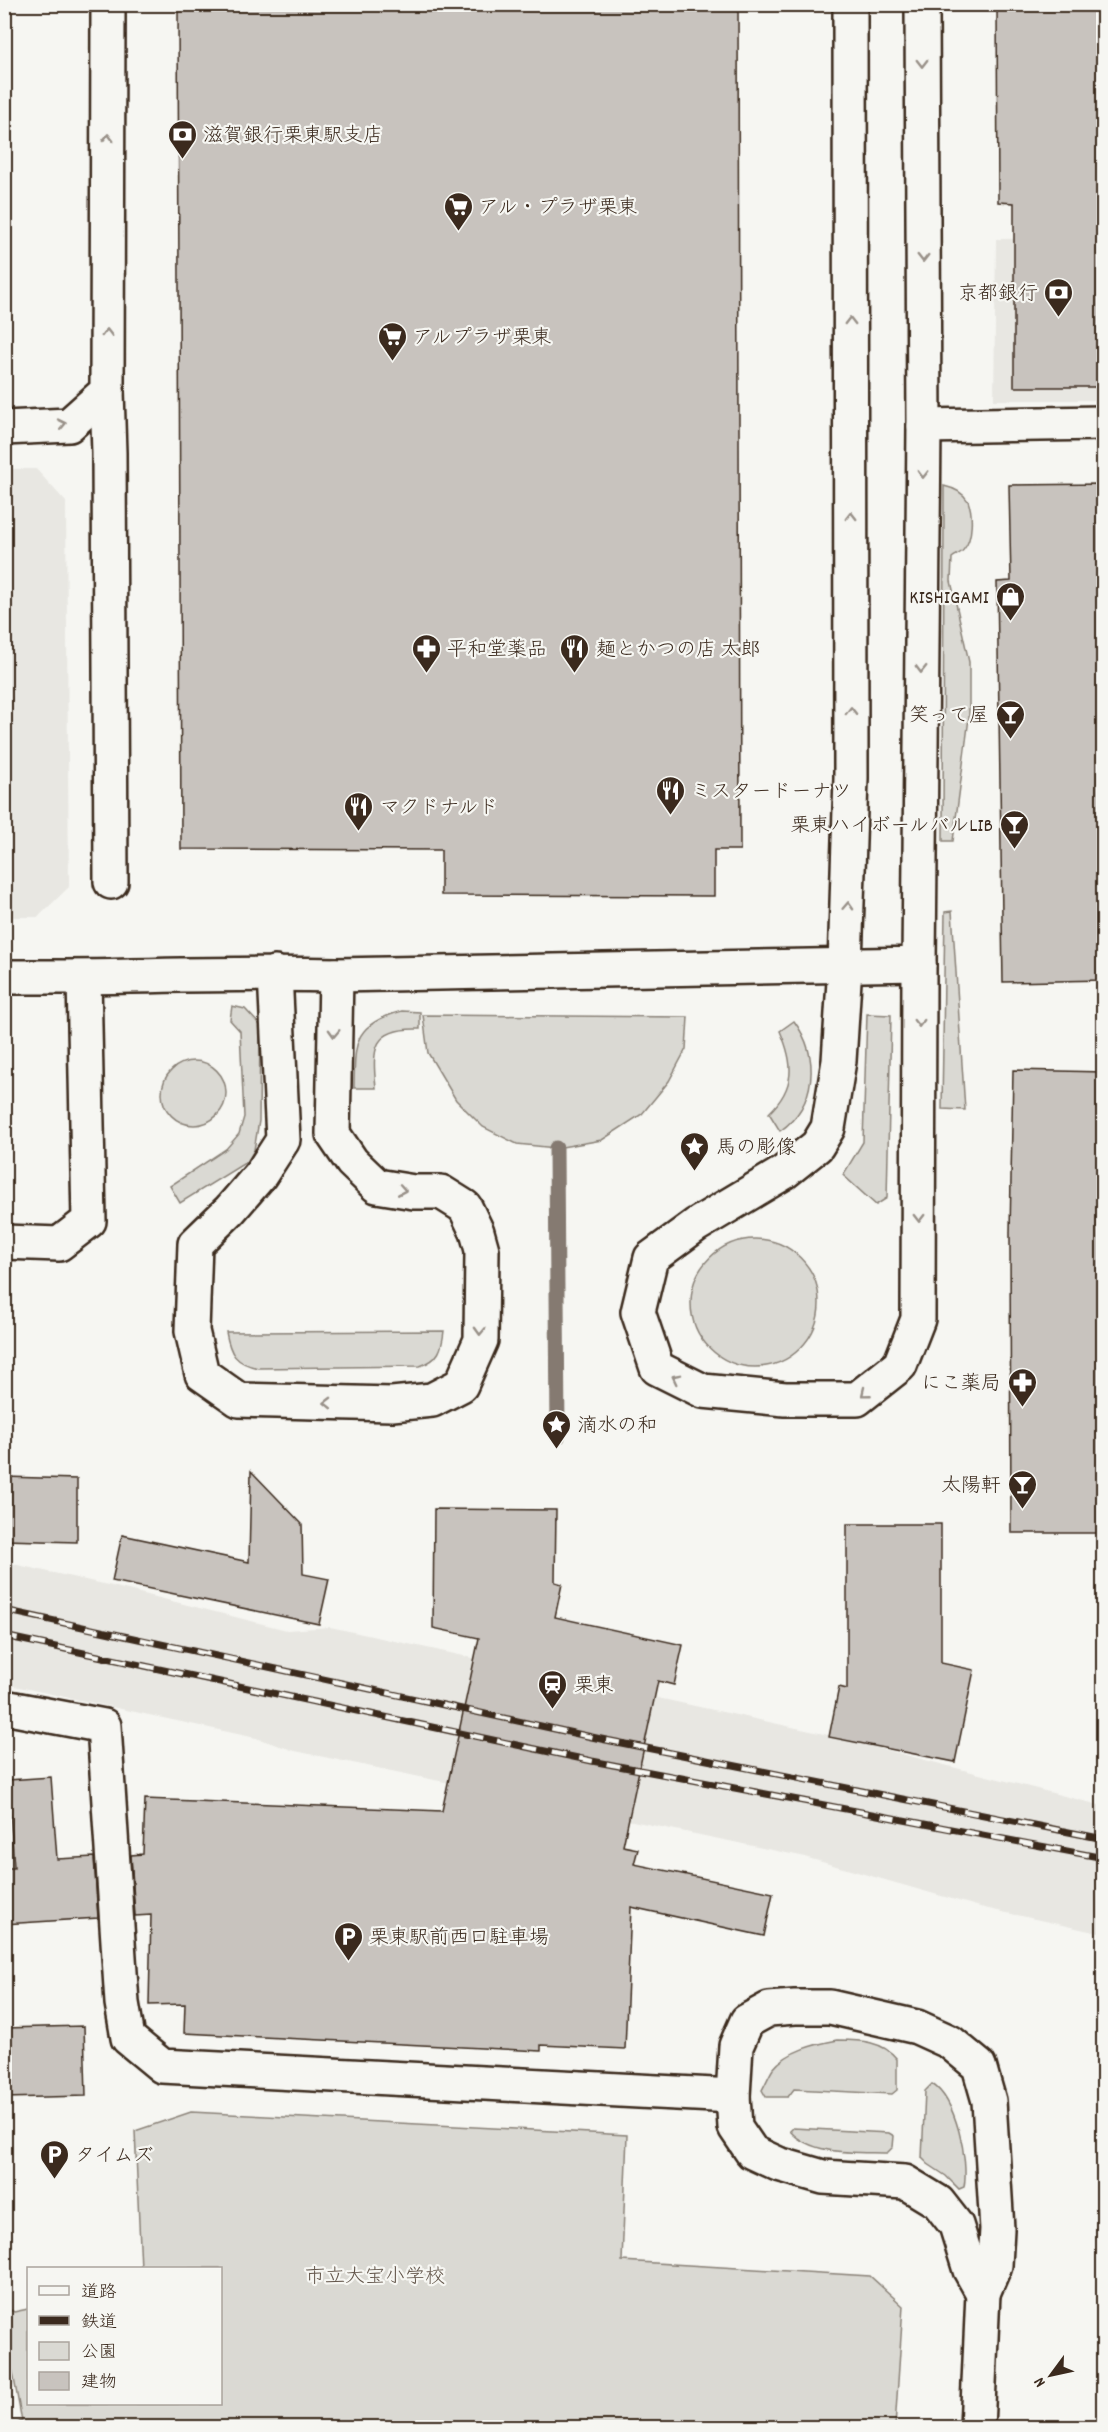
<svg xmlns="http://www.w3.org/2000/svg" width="1108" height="2432" font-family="Dekko,'Klee One',sans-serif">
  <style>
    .built { fill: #e8e7e2 }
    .green { fill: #dad9d3; stroke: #8a8278; stroke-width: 1.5 }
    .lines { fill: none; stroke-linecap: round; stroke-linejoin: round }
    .stream { stroke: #857a71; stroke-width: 15 }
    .building { fill: #c8c3be; stroke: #3b2a1e; stroke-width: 1.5 }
    .pedestrian-casing { stroke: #3b2a1e; stroke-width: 38 }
    .minor-casing { stroke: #3b2a1e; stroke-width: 38 }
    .tertiary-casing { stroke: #3b2a1e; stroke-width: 38 }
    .pedestrian { stroke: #f6f6f2; stroke-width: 33 }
    .minor { stroke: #f6f6f2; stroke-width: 33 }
    .tertiary { stroke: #f6f6f2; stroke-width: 33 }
    .rail-casing { stroke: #3b2a1e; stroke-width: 7 }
    .rail { stroke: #f6f6f2; stroke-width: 4.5; stroke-dasharray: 14; stroke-linecap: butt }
    .oneway { stroke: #989088 }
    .labels { text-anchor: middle; stroke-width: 4.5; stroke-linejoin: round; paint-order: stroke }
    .poi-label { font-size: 20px; fill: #3b2a1e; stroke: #f6f6f2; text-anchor: start }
    .park-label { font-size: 20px; fill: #63564b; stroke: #f6f6f2 }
  </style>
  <rect width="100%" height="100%" fill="#f6f6f2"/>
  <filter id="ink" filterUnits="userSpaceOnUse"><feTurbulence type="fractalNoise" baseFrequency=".0167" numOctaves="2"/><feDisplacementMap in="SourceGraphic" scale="12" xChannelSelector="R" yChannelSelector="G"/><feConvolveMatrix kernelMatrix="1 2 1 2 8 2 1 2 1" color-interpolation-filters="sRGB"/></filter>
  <g filter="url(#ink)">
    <g class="built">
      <path d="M1103,238V400H994L996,239Z"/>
      <path d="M5,469H36L66,502L69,887L38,917H5Z"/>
      <path d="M4,1562L108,1585L287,1630L330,1627L824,1734L1103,1806V1934L980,1907L801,1856L295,1751L256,1738L5,1684Z"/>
    </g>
    <g class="green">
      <path d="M944,486C953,488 963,492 968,501C973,513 973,539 964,549C962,553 956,555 952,558L951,581L969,662V718L953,841H943Z"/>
      <path d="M952,911L965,1110L942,1109L945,912Z"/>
      <path d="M232,1006L245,1009L260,1025L259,1121L254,1150L248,1161L180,1203L170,1186L226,1149L239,1134L244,1117L240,1031L230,1020Z"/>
      <path d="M402,1011L420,1012V1029C372,1027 372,1049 376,1088H354C355,1043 352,1025 402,1011Z"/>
      <path d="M867,1014L891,1015L887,1198L876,1205L843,1175L863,1142Z"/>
      <path d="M423,1015L688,1017L686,1049L669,1081L642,1114L602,1140L556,1148L517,1144L483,1127L456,1100L428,1053Z"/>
      <path d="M794,1021C820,1056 817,1105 780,1131L769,1113C796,1087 794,1063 780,1031Z"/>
      <circle cx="194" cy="1093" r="32"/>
      <circle cx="755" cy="1303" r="64"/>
      <path d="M444,1331C442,1349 439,1360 420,1366L258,1368C235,1363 230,1354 226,1332Z"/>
      <path d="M838,2040C860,2040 883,2041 897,2059V2090L892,2094L794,2089L788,2097H766L762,2090C766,2083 769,2075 773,2069C788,2050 816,2044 838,2040Z"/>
      <path d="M932,2084C956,2099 969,2160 964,2187L959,2189L946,2176L928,2164L922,2158L925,2091Z"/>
      <path d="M191,2112L627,2135L622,2261L870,2276L903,2306L895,2427H10L22,2421L5,2331V2307L14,2312L28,2309V2404H220V2268H141L135,2131Z"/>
      <path d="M793,2128L889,2133L894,2136L893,2147L887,2153C856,2152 812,2156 790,2131Z"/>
    </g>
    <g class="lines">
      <path class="stream" d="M556,1148L558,1437"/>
    </g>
    <g class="building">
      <path d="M178,4H738L740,850H714V896L441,895V850L181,849Z"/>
      <path d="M997,4H1104V387H1014V203L998,202Z"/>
      <path d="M1104,484V980L1003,982L997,582L1011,581L1009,485Z"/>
      <path d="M1013,1070L1104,1072V1533H1011L1010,1233Z"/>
      <path d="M251,1471L302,1524L303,1574L329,1579L319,1624L112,1581L122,1535L249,1562Z"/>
      <path d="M4,1477L77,1479V1542L4,1540Z"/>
      <path d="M434,1509L556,1510L555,1582L562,1584L555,1617L683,1645L674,1685L658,1681L623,1846L638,1849L634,1864L773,1893L764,1936L631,1907L625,2049L541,2045V2051L184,2033L185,2004L149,2005L151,1915L135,1916L131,1855L143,1854L145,1799L442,1811L479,1638L433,1628Z"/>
      <path d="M847,1524H941V1663L974,1670L955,1762L829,1737L839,1687L847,1689Z"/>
      <path d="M51,1777L57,1859L94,1857L98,1918L4,1924V1868H14L8,1780Z"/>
      <path d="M84,2026L86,2096L4,2098V2028Z"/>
    </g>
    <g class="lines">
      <defs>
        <path id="pedestrian" d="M107,391L109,453L111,882"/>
        <g id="minor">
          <path d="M924,426L1104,423"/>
          <path d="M4,428L69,425L107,391L108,4"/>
          <path d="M845,965L839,1061L828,1128L817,1146L783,1173L696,1225L651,1258L638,1312L657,1368L703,1391L785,1399H857L900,1365L918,1319L919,964"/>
          <path d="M275,973L283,1140L261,1174L230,1210L195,1244L192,1331L202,1374L239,1400L392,1404L432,1400L461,1385L481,1340L482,1250L477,1232L465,1207L441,1192H414L377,1186L352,1162L333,1134L336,975"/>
          <path d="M4,1242L59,1244L89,1221L84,978"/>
          <path d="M4,1707L104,1726L122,2003L128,2038L162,2066L733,2096"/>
          <path d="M795,2007H830L917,2027L950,2042L979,2066L989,2101L997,2229L995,2265L983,2293L970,2270L956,2225L938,2202L905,2182L823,2177L778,2164L752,2152L735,2127L733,2096L736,2046L747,2021L769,2009Z"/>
        </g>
        <g id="tertiary">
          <path d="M845,965L851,778L850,4"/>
          <path d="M4,977C115,978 226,972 336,975L919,964L924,426L922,4"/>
          <path d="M977,2428L983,2293"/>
        </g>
      </defs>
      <use href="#pedestrian" class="pedestrian-casing"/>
      <use href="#minor" class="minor-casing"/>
      <use href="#tertiary" class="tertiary-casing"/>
      <use href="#pedestrian" class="pedestrian"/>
      <use href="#minor" class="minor"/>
      <use href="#tertiary" class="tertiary"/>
      <defs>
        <g id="rail">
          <path d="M4,1610L601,1739L1104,1839"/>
          <path d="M4,1636L592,1761L1104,1858"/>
        </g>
      </defs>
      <use href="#rail" class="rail-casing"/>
      <use href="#rail" class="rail"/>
    </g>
    <defs><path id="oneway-chevron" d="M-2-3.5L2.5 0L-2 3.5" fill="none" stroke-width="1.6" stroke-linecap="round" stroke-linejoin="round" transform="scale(1.5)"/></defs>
    <g class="oneway">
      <use href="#oneway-chevron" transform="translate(922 63) rotate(90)"/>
      <use href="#oneway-chevron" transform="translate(108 138) rotate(-90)"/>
      <use href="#oneway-chevron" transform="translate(923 258) rotate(90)"/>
      <use href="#oneway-chevron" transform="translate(850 321) rotate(-90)"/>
      <use href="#oneway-chevron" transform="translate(107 333) rotate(-90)"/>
      <use href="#oneway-chevron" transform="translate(62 424) rotate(-12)"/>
      <use href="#oneway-chevron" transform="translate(923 474) rotate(91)"/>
      <use href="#oneway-chevron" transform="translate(851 516) rotate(-90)"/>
      <use href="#oneway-chevron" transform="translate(921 669) rotate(91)"/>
      <use href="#oneway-chevron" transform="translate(851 711) rotate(-90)"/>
      <use href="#oneway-chevron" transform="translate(848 906) rotate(-87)"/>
      <use href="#oneway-chevron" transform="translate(919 1023) rotate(90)"/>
      <use href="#oneway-chevron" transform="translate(334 1033) rotate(92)"/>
      <use href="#oneway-chevron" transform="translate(402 1190) rotate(10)"/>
      <use href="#oneway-chevron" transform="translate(919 1218) rotate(90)"/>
      <use href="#oneway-chevron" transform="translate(480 1331) rotate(92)"/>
      <use href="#oneway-chevron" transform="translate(676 1378) rotate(-153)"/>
      <use href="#oneway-chevron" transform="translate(865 1393) rotate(141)"/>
      <use href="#oneway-chevron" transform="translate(328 1403) rotate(-179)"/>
    </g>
  </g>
  <defs>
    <symbol id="bank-pin" viewBox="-11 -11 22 30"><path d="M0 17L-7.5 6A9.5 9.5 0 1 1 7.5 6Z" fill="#3b2a1e" stroke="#f6f6f2"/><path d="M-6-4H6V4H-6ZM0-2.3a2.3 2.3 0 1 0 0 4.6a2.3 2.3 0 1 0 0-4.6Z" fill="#fff"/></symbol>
    <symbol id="supermarket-pin" viewBox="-11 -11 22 30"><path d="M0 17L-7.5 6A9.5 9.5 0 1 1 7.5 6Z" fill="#3b2a1e" stroke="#f6f6f2"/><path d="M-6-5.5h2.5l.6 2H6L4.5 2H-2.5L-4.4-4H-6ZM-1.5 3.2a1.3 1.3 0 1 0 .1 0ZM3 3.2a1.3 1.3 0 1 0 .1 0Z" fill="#fff"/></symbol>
    <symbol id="shop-pin" viewBox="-11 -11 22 30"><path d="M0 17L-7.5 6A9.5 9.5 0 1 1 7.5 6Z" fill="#3b2a1e" stroke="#f6f6f2"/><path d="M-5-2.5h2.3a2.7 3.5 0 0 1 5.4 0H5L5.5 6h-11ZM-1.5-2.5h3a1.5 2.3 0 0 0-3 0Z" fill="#fff"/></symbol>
    <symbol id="pharmacy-pin" viewBox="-11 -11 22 30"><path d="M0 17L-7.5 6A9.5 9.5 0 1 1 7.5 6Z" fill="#3b2a1e" stroke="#f6f6f2"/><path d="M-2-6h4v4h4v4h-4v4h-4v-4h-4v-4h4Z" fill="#fff"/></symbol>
    <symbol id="restaurant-pin" viewBox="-11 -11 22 30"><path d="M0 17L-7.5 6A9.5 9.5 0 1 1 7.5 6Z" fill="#3b2a1e" stroke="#f6f6f2"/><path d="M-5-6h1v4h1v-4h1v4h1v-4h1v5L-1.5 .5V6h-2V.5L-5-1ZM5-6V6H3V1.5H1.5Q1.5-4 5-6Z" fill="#fff"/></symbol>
    <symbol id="bar-pin" viewBox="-11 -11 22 30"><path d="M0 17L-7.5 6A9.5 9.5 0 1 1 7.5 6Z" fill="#3b2a1e" stroke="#f6f6f2"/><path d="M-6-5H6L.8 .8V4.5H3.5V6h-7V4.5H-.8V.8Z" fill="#fff"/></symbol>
    <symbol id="sight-pin" viewBox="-11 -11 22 30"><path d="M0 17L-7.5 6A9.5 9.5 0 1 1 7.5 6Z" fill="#3b2a1e" stroke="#f6f6f2"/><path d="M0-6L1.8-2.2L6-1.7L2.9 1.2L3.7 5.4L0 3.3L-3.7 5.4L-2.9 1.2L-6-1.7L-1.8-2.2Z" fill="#fff"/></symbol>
    <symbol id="station-pin" viewBox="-11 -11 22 30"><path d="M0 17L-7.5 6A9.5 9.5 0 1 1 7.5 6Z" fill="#3b2a1e" stroke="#f6f6f2"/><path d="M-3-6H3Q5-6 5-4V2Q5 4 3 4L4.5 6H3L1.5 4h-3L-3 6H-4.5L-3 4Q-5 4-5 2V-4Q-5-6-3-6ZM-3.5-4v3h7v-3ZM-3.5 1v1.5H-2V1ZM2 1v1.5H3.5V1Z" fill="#fff"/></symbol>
    <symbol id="parking-pin" viewBox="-11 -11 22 30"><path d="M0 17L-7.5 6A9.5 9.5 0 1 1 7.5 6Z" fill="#3b2a1e" stroke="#f6f6f2"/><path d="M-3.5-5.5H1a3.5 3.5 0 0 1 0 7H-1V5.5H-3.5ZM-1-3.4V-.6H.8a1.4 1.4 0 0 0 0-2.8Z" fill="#fff"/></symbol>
  </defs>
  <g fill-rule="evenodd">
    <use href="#bank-pin" x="166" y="118" width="33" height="45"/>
    <use href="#supermarket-pin" x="442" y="190" width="33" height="45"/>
    <use href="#bank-pin" x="1042" y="276" width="33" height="45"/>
    <use href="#supermarket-pin" x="376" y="320" width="33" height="45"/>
    <use href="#shop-pin" x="994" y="580" width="33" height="45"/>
    <use href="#pharmacy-pin" x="410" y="632" width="33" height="45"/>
    <use href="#restaurant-pin" x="558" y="632" width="33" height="45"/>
    <use href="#bar-pin" x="994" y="698" width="33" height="45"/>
    <use href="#restaurant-pin" x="654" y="774" width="33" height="45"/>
    <use href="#restaurant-pin" x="342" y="790" width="33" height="45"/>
    <use href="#bar-pin" x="998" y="808" width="33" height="45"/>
    <use href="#sight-pin" x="678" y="1130" width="33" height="45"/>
    <use href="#pharmacy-pin" x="1006" y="1366" width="33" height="45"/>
    <use href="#sight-pin" x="540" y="1408" width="33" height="45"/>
    <use href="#bar-pin" x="1006" y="1468" width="33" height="45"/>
    <use href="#station-pin" x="536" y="1668" width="33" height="45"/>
    <use href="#parking-pin" x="332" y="1920" width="33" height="45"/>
    <use href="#parking-pin" x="38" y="2138" width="33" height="45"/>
  </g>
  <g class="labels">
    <g class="poi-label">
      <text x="203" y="141">滋賀銀行栗東駅支店</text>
      <text x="479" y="213">アル・プラザ栗東</text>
      <text x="1038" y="299" text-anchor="end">京都銀行</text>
      <text x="413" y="343">アルプラザ栗東</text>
      <text x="989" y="603" text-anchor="end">KISHIGAMI</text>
      <text x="447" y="655">平和堂薬品</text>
      <text x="596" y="655">麺とかつの店 太郎</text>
      <text x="989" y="721" text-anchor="end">笑って屋</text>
      <text x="691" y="797">ミスタードーナツ</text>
      <text x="380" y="813">マクドナルド</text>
      <text x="993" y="831" text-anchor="end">栗東ハイボールバルLIB</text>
      <text x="716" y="1153">馬の彫像</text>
      <text x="1001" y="1389" text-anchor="end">にこ薬局</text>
      <text x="577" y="1431">滴水の和</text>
      <text x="1001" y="1491" text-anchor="end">太陽軒</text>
      <text x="574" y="1691">栗東</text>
      <text x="369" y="1943">栗東駅前西口駐車場</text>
      <text x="75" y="2161">タイムズ</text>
    </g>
    <g class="park-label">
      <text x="375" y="2282">市立大宝小学校</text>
    </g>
  </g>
  <rect width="1108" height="2432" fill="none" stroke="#f6f6f2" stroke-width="24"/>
  <rect x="12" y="12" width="1084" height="2408" fill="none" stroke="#3b2a1e" stroke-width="2" filter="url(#ink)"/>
  <rect x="27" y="2267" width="195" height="138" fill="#f6f6f2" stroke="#aba49d" stroke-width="1.5"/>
  <rect x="39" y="2286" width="30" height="9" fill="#f6f6f2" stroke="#aba49d" stroke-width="1.5"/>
  <text x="81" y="2297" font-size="18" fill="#3b2a1e">道路</text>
  <rect x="39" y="2316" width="30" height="9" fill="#3b2a1e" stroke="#aba49d" stroke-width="1.5"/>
  <text x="81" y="2327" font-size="18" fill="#3b2a1e">鉄道</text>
  <rect x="39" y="2342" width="30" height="18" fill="#dad9d3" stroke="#aba49d" stroke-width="1.5"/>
  <text x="81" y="2357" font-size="18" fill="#3b2a1e">公園</text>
  <rect x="39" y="2372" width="30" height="18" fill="#c8c3be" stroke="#aba49d" stroke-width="1.5"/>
  <text x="81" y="2387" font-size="18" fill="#3b2a1e">建物</text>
  <g transform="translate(1051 2375) rotate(237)" stroke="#f6f6f2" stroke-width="4.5" paint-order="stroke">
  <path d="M0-4.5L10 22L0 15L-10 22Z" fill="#3b2a1e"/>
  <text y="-9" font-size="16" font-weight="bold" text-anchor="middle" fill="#3b2a1e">N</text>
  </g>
</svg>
